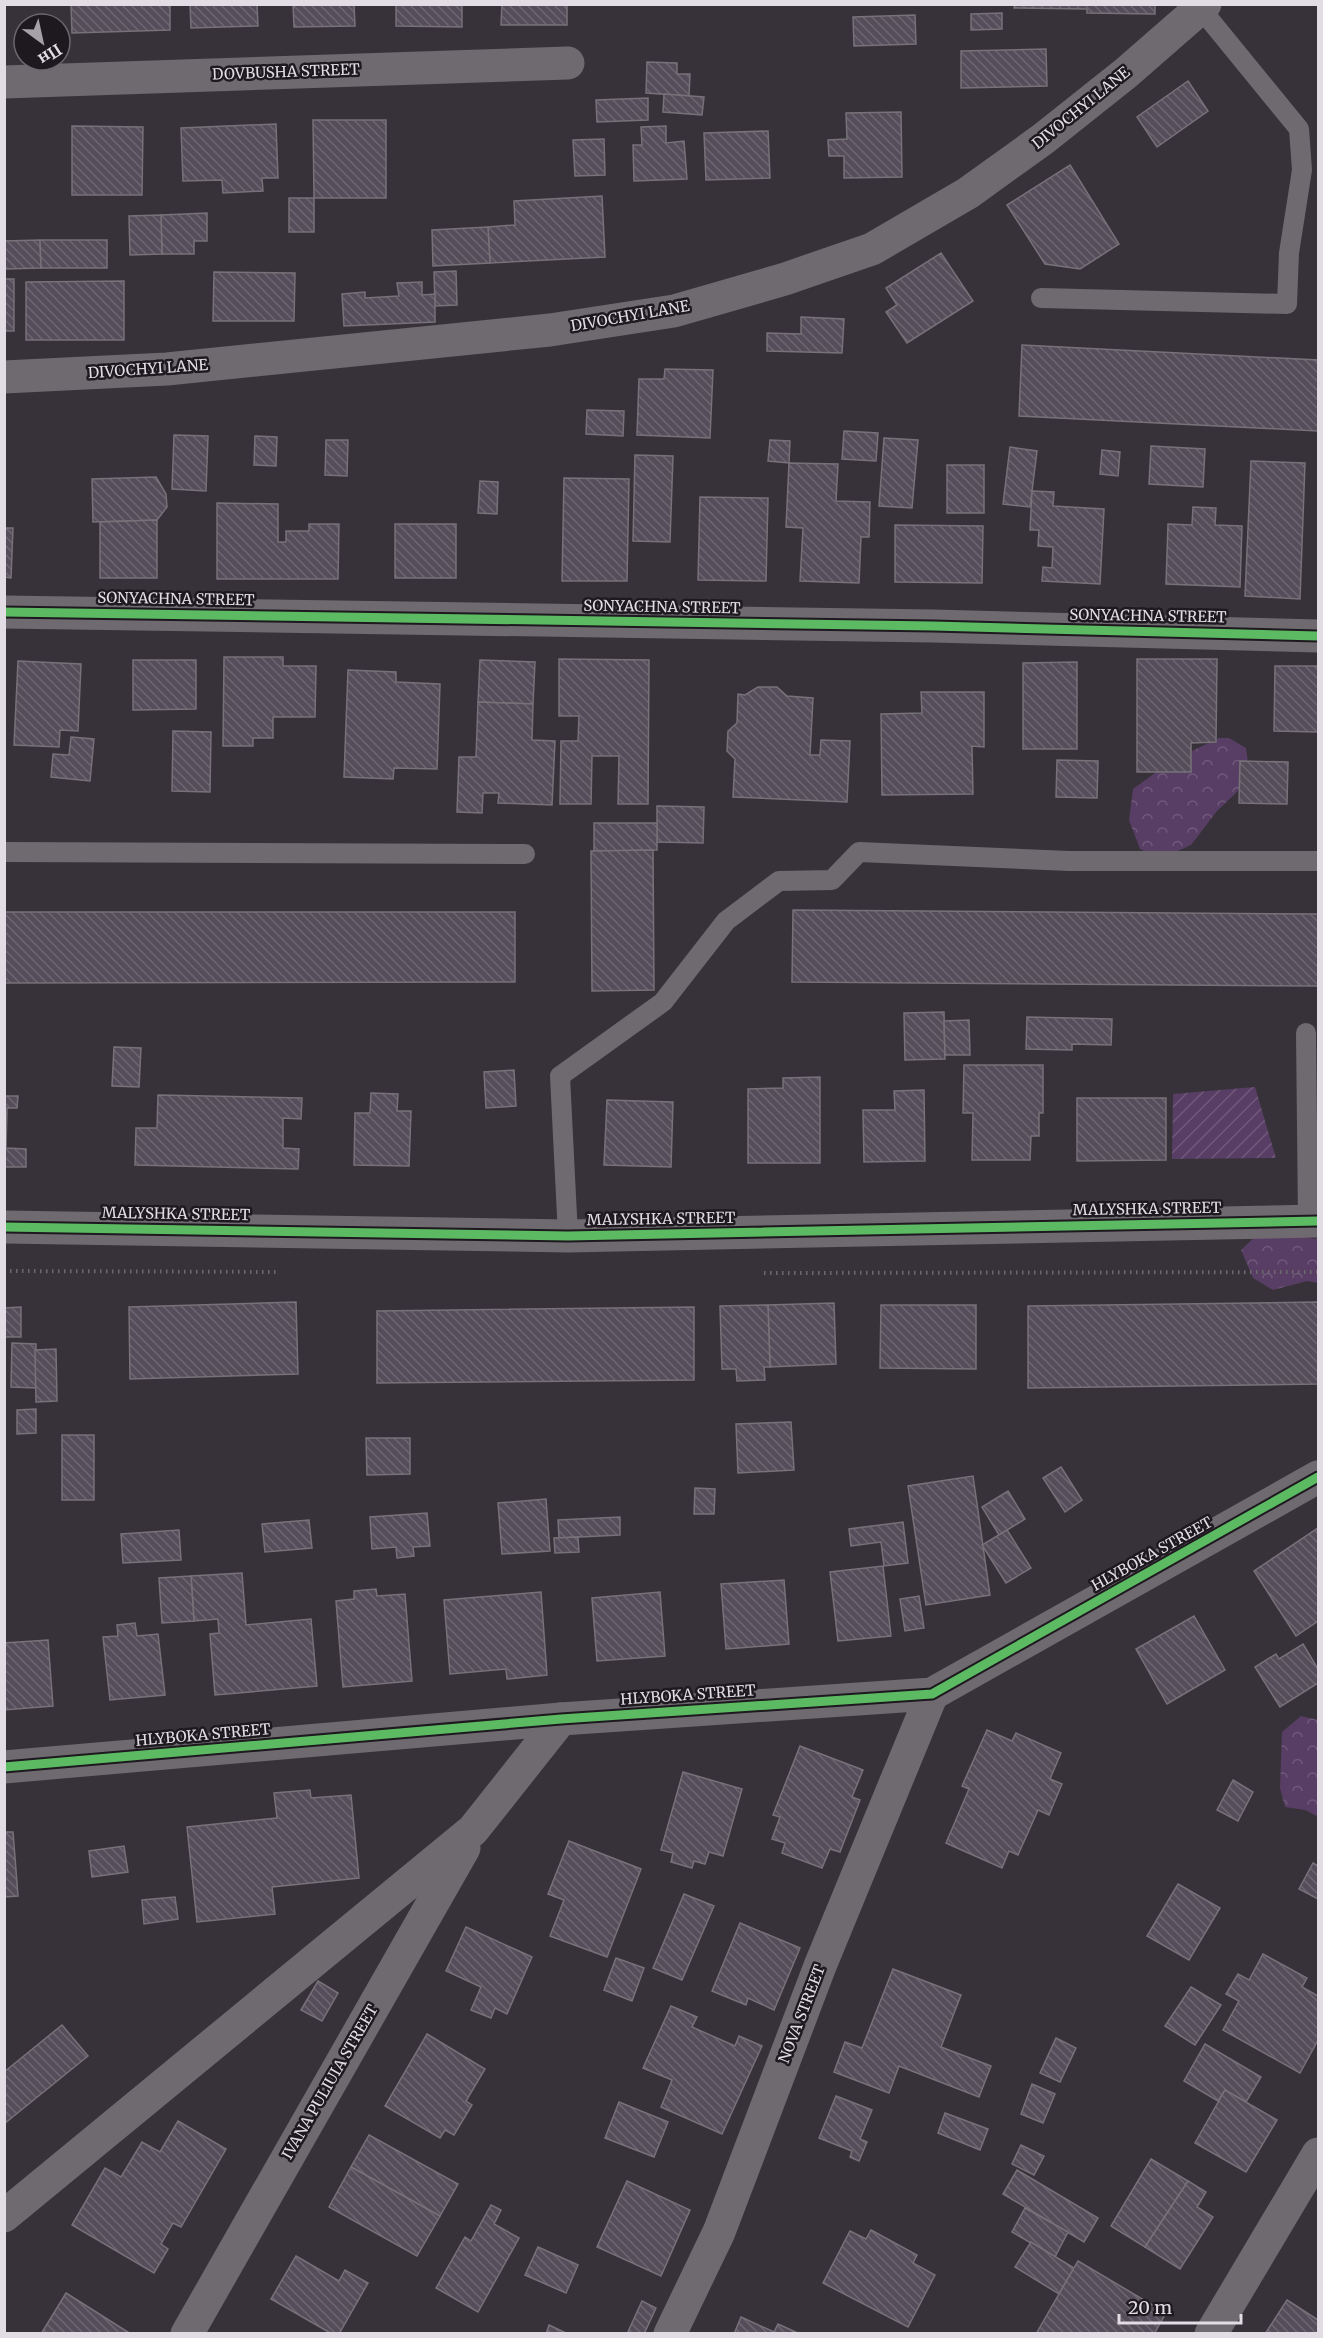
<svg xmlns="http://www.w3.org/2000/svg" width="1323" height="2338" font-family="Merriweather,serif">
  <style>
    .forest { fill: url(#forest-crowns) }
    .garden { fill: url(#garden-furrows) }
    .building { fill: url(#building-back-hatch); stroke: #777279; stroke-width: 1.5 }
    .lines { fill: none; stroke-linecap: round; stroke-linejoin: round }
    .path { stroke: #6c686e; stroke-width: 4; stroke-dasharray: 1.5 4.5; stroke-linecap: butt }
    .service { stroke: #6e6a70; stroke-width: 20 }
    .minor { stroke: #6e6a70; stroke-width: 33 }
    .cycleway-casing { stroke: #1d191f; stroke-width: 13 }
    .cycleway { stroke: #5cba63; stroke-width: 9 }
    .labels { text-anchor: middle; stroke-width: 5; stroke-linejoin: round; paint-order: stroke }
    .street-label { font-size: 15px; fill: #e2dce5; stroke: #1d191f }
  </style>
  <defs>
    <pattern id="forest-crowns" width="20" height="18" patternUnits="userSpaceOnUse" patternTransform="scale(1.5)"><rect width="20" height="18" fill="#583e64"/><path d="M2 6a3 3 0 1 1 6 0M12 15a3 3 0 1 1 6 0" fill="none" stroke="#70597a"/></pattern>
    <pattern id="garden-furrows" width="10" height="10" patternUnits="userSpaceOnUse" patternTransform="scale(1.5)"><rect width="10" height="10" fill="#583e64"/><path d="M-1 1l2-2M0 10L10 0M9 11l2-2" fill="none" stroke="#70597a"/></pattern>
    <pattern id="building-back-hatch" width="6" height="6" patternUnits="userSpaceOnUse" patternTransform="scale(1.5)"><rect width="6" height="6" fill="#554d59"/><path d="M-1 5l2 2M0 0l6 6M5-1l2 2" fill="none" stroke="#6d6671"/></pattern>
  </defs>
  <rect width="100%" height="100%" fill="#37323a"/>
  <g class="forest">
    <path d="M1219,738H1229L1246,748L1249,770L1240,789L1217,811L1191,845L1160,859L1140,849L1129,820L1133,789L1173,760Z"/>
    <path d="M1275,1230L1315,1239L1318,1237V1283L1307,1281L1273,1290L1253,1278L1241,1250L1256,1236Z"/>
    <path d="M1301,1716L1318,1720V1815L1317,1816L1305,1810L1285,1807L1280,1788L1282,1732Z"/>
  </g>
  <path class="garden" d="M1255,1087L1276,1158L1172,1159L1173,1094Z"/>
  <g class="building">
    <path d="M71,4H170V30L72,33Z"/>
    <path d="M190,4H257L258,26L191,28Z"/>
    <path d="M293,4H354L355,26L294,27Z"/>
    <path d="M396,4H462V27L396,26Z"/>
    <path d="M502,4H567V25H501Z"/>
    <path d="M1015,4H1155V14L1087,13V9L1014,8Z"/>
    <path d="M1002,13V29L971,30V14Z"/>
    <path d="M915,15L916,44L854,46L853,17Z"/>
    <path d="M1046,49L1047,86L961,88V51Z"/>
    <path d="M647,62L677,63V74H690L689,96L646,93Z"/>
    <path d="M1188,81L1208,111L1157,147L1137,117Z"/>
    <path d="M664,94L704,97L702,115L663,112Z"/>
    <path d="M648,98V120L597,122L596,100Z"/>
    <path d="M901,112L902,177L844,178V156H829L828,140L847,139L846,113Z"/>
    <path d="M313,120H386V198H314Z"/>
    <path d="M276,124L278,178H262L263,191L223,193L222,180L183,181L181,128Z"/>
    <path d="M72,126L143,127L142,195H72Z"/>
    <path d="M666,126V143L684,141L687,179L634,181L633,145H642L641,127Z"/>
    <path d="M768,131L770,178L706,180L704,133Z"/>
    <path d="M604,139L605,175L575,176L573,140Z"/>
    <path d="M1070,165L1119,244L1080,269L1045,264L1007,205Z"/>
    <path d="M602,196L605,257L490,263L488,227L515,225L514,201Z"/>
    <rect x="289" y="198" width="25" height="34"/>
    <path d="M207,213V241H194V254H162L161,215Z"/>
    <path d="M161,215L162,254L130,255L129,216Z"/>
    <path d="M488,227L490,263L433,266L432,230Z"/>
    <path d="M40,240L41,268L4,269V241Z"/>
    <path d="M40,240H107V268H41Z"/>
    <path d="M941,253L973,301L907,343L886,312L897,305L886,288Z"/>
    <path d="M456,271L457,305L435,306L434,272Z"/>
    <path d="M214,272L295,273L294,321H213Z"/>
    <rect x="4" y="279" width="10" height="52"/>
    <path d="M124,281V340H26V282Z"/>
    <path d="M422,282V295L435,294V322L344,326L342,294L365,292V298L399,296L397,283Z"/>
    <path d="M801,317L844,319L842,353L767,351V333L801,334Z"/>
    <path d="M1022,345L1318,360V431L1019,416Z"/>
    <path d="M665,369L713,370L710,438L637,435L639,379H664Z"/>
    <path d="M587,410L624,411L623,436L586,434Z"/>
    <path d="M844,431L878,433L876,461L842,459Z"/>
    <path d="M174,435L208,436L206,491L172,489Z"/>
    <path d="M255,436L277,437L276,466L254,465Z"/>
    <path d="M884,438L918,440L912,508L879,506Z"/>
    <path d="M326,440H348L347,476L325,475Z"/>
    <path d="M770,440L790,441L789,463L768,461Z"/>
    <path d="M1151,446L1205,449L1203,487L1149,484Z"/>
    <path d="M1010,447L1037,451L1030,507L1003,504Z"/>
    <path d="M1102,450L1120,452L1118,476L1100,474Z"/>
    <path d="M635,455L673,456L670,542L633,541Z"/>
    <path d="M1251,461L1305,463L1300,599L1245,596Z"/>
    <path d="M789,463L838,464L836,501L870,502L869,537H861L859,583L800,581L803,528L786,527Z"/>
    <rect x="947" y="465" width="37" height="48"/>
    <path d="M156,477L166,494L167,507L157,520L93,522L92,479Z"/>
    <path d="M564,478L629,479L627,581H562Z"/>
    <path d="M480,481L498,482L497,514L478,513Z"/>
    <path d="M1032,491L1054,492L1053,506L1104,509L1100,584L1042,581L1043,567L1052,568L1053,547L1038,546L1039,530H1030Z"/>
    <path d="M700,497L768,498L766,581L698,580Z"/>
    <path d="M217,503L278,504V542H286V531H309V524H339L338,579H217Z"/>
    <path d="M1193,507L1216,508L1215,525L1242,526L1240,587L1166,584L1168,524L1192,525Z"/>
    <path d="M157,520V578H100V522Z"/>
    <rect x="395" y="524" width="61" height="54"/>
    <path d="M895,525L983,526L982,583L895,582Z"/>
    <path d="M4,528H13L11,578L4,577Z"/>
    <path d="M224,657H283V666H316L315,717H273V738H253V746H223Z"/>
    <path d="M559,659L649,660L648,804H618L619,756H592L591,804H560L561,741H578L579,716H559Z"/>
    <path d="M1137,659H1217L1216,742L1191,743V772H1137Z"/>
    <path d="M133,660H196V709L133,710Z"/>
    <path d="M480,660L535,662L533,704L478,702Z"/>
    <path d="M18,661L81,664L78,731L60,730L59,747L14,745Z"/>
    <path d="M1077,662V749H1023V663Z"/>
    <path d="M1275,666H1318V732L1274,731Z"/>
    <path d="M348,670L396,672V682L440,684L437,769L394,768L393,779L344,777Z"/>
    <path d="M758,687H777L787,696L813,698L810,755H820L821,740L850,741L847,802L733,797L735,759L727,751L728,731L737,723L738,694L745,695Z"/>
    <path d="M921,692H984V747L972,746L973,794L882,795L881,714L922,713Z"/>
    <path d="M478,702L533,704L532,740L555,741L552,805L498,803L499,793H483L482,813L457,812L459,757H476Z"/>
    <path d="M173,731L211,732L210,792L172,791Z"/>
    <path d="M71,737L94,739L90,781L51,777L53,754L69,755Z"/>
    <path d="M1057,760L1098,761L1097,798L1056,797Z"/>
    <path d="M1240,761L1288,762L1287,804L1239,803Z"/>
    <path d="M657,806L704,807L703,843L657,842Z"/>
    <path d="M594,823H657V850L594,851Z"/>
    <path d="M653,850L654,990L592,991L591,851Z"/>
    <path d="M793,910L1318,914V986L792,982Z"/>
    <path d="M4,912H515V982L4,983Z"/>
    <path d="M944,1012L945,1059L905,1060L904,1013Z"/>
    <path d="M1027,1017L1112,1019L1111,1045L1072,1044V1050L1026,1049Z"/>
    <path d="M969,1020L970,1055H945L944,1021Z"/>
    <path d="M114,1047L141,1048L139,1087L112,1086Z"/>
    <path d="M964,1065H1043V1113H1039V1136H1031L1030,1160H972L973,1113H963Z"/>
    <path d="M514,1070L516,1106L486,1108L484,1072Z"/>
    <path d="M820,1077V1163H748V1089L783,1088V1078Z"/>
    <path d="M924,1090L925,1161L864,1162L863,1110H895L894,1091Z"/>
    <path d="M371,1093L398,1094L397,1111H411L409,1166L354,1165L355,1113H370Z"/>
    <path d="M158,1095L302,1098L301,1119L283,1118V1148L299,1149L298,1169L135,1165L136,1128H157Z"/>
    <path d="M4,1096H18L17,1108H7L6,1148L26,1149V1167H4Z"/>
    <path d="M1077,1098H1166V1160L1077,1161Z"/>
    <path d="M607,1100L673,1102L671,1167L604,1165Z"/>
    <path d="M296,1302L298,1374L130,1379L129,1307Z"/>
    <path d="M1318,1302V1384L1028,1388V1306Z"/>
    <path d="M834,1303L836,1364L770,1367L768,1305Z"/>
    <path d="M768,1305L770,1367H764L765,1380L737,1381L736,1369H722L720,1306Z"/>
    <path d="M881,1305H976V1369L880,1368Z"/>
    <path d="M21,1307V1337H4V1308Z"/>
    <path d="M694,1307V1380L377,1383V1311Z"/>
    <path d="M12,1343L36,1344V1388L11,1387Z"/>
    <path d="M56,1349L57,1401L36,1402L35,1350Z"/>
    <path d="M36,1409V1433L17,1434V1410Z"/>
    <path d="M791,1422L794,1470L738,1473L736,1424Z"/>
    <rect x="62" y="1435" width="32" height="65"/>
    <path d="M366,1438H410V1474L367,1475Z"/>
    <path d="M1061,1467L1082,1500L1065,1512L1043,1478Z"/>
    <path d="M973,1476L990,1595L926,1605L908,1486Z"/>
    <path d="M695,1488L715,1489L714,1514H694Z"/>
    <path d="M1008,1491L1025,1519L999,1535L982,1507Z"/>
    <path d="M546,1499L550,1551L502,1554L498,1503Z"/>
    <path d="M427,1513L430,1546L413,1547L414,1556L397,1558L396,1547L372,1549L370,1517Z"/>
    <path d="M620,1517V1535L559,1538L558,1520Z"/>
    <path d="M309,1520L312,1548L265,1552L262,1524Z"/>
    <path d="M903,1522L908,1563L884,1566L881,1542L851,1546L849,1529Z"/>
    <path d="M1318,1528V1621L1296,1636L1254,1571Z"/>
    <path d="M179,1530L181,1560L123,1563L121,1534Z"/>
    <path d="M1007,1530L1031,1568L1006,1583L982,1545Z"/>
    <path d="M578,1537L579,1552L555,1553L554,1538Z"/>
    <path d="M883,1566L891,1636L838,1641L830,1572Z"/>
    <path d="M242,1573L246,1625L311,1619L317,1686L215,1695L210,1634L219,1633L218,1619L194,1621L191,1576Z"/>
    <path d="M191,1576L194,1621L162,1623L159,1578Z"/>
    <path d="M784,1580L789,1644L726,1649L721,1584Z"/>
    <path d="M376,1589L377,1596L405,1594L412,1681L343,1687L336,1601L354,1599V1591Z"/>
    <path d="M541,1592L547,1675L507,1679L506,1669L450,1674L444,1600Z"/>
    <path d="M660,1592L665,1656L597,1661L592,1598Z"/>
    <path d="M919,1596L924,1628L905,1631L900,1599Z"/>
    <path d="M1194,1616L1225,1670L1167,1704L1136,1649Z"/>
    <path d="M135,1623L137,1636L158,1634L165,1695L110,1700L103,1637L118,1636L117,1625Z"/>
    <path d="M48,1640L53,1706L4,1710V1643Z"/>
    <path d="M1303,1644L1318,1669V1683L1280,1707L1255,1667L1276,1654L1279,1659Z"/>
    <path d="M987,1730L1012,1741L1016,1733L1061,1753L1050,1779L1062,1784L1049,1815L1038,1810L1018,1855L1009,1851L1002,1868L946,1843L969,1789L962,1786Z"/>
    <path d="M800,1746L863,1770L852,1797L860,1800L840,1852L830,1849L822,1868L782,1853L785,1843L772,1839L780,1817L773,1815Z"/>
    <path d="M683,1772L742,1789L723,1856L709,1852L705,1864L694,1861L692,1868L671,1862L673,1853L661,1850Z"/>
    <path d="M1233,1780L1253,1792L1238,1821L1217,1810Z"/>
    <path d="M310,1790L311,1798L351,1795L359,1878L272,1887L275,1914L197,1922L187,1827L277,1818L274,1793Z"/>
    <path d="M4,1832H13L18,1896L4,1897Z"/>
    <path d="M569,1841L641,1869L607,1957L550,1936L564,1900L548,1894Z"/>
    <path d="M124,1846L128,1872L92,1877L89,1851Z"/>
    <path d="M1313,1863L1318,1866V1899L1299,1889Z"/>
    <path d="M1178,1884L1220,1908L1189,1960L1147,1936Z"/>
    <path d="M684,1894L714,1906L682,1980L653,1968Z"/>
    <path d="M175,1897L178,1919L144,1924L142,1900Z"/>
    <path d="M740,1923L800,1948L774,2010L748,1998L746,2005L712,1991Z"/>
    <path d="M466,1927L532,1957L507,2014L495,2008L491,2018L471,2010L481,1987L446,1971Z"/>
    <path d="M1263,1954L1307,1978L1302,1987L1318,1996V2040L1300,2073L1223,2030L1239,2001L1226,1994L1238,1974L1249,1980Z"/>
    <path d="M616,1958L644,1968L632,2001L604,1990Z"/>
    <path d="M893,1969L961,1995L941,2047L991,2066L979,2097L899,2066L889,2093L834,2072L845,2042L862,2048Z"/>
    <path d="M318,1981L338,1993L322,2021L301,2010Z"/>
    <path d="M1191,1987L1221,2005L1195,2045L1165,2026Z"/>
    <path d="M671,2006L697,2017L692,2027L735,2046L739,2036L762,2046L722,2134L661,2107L672,2080L643,2068Z"/>
    <path d="M62,2025L88,2056L4,2124V2072Z"/>
    <path d="M427,2034L485,2069L466,2101L472,2105L454,2135L445,2130L440,2138L385,2106Z"/>
    <path d="M1056,2038L1076,2048L1060,2082L1040,2073Z"/>
    <path d="M1205,2044L1261,2077L1246,2102L1225,2090L1218,2101L1184,2081Z"/>
    <path d="M1032,2084L1055,2094L1043,2123L1021,2114Z"/>
    <path d="M1225,2090L1277,2120L1246,2172L1195,2143Z"/>
    <path d="M836,2096L872,2110L860,2139L867,2142L859,2161L850,2157L852,2151L819,2138Z"/>
    <path d="M619,2102L668,2122L654,2157L605,2138Z"/>
    <path d="M945,2113L988,2129L980,2150L938,2133Z"/>
    <path d="M178,2121L226,2149L181,2227L173,2223L161,2244L168,2249L154,2273L72,2225L105,2168L121,2177L142,2142L160,2152Z"/>
    <path d="M369,2135L458,2184L440,2216L351,2167Z"/>
    <path d="M1021,2145L1044,2156L1034,2175L1012,2164Z"/>
    <path d="M1151,2159L1188,2181L1145,2247L1111,2226Z"/>
    <path d="M351,2167L440,2216L417,2256L329,2207Z"/>
    <path d="M1017,2170L1098,2218L1084,2242L1003,2194Z"/>
    <path d="M627,2181L690,2210L661,2276L597,2247Z"/>
    <path d="M1188,2181L1206,2192L1197,2207L1213,2217L1180,2269L1145,2247Z"/>
    <path d="M491,2205L501,2210L494,2224L519,2238L478,2312L436,2288L465,2237L471,2241Z"/>
    <path d="M1025,2208L1068,2232L1055,2257L1012,2232Z"/>
    <path d="M871,2230L917,2255L913,2263L935,2275L908,2327L823,2283L850,2231L866,2239Z"/>
    <path d="M1031,2242L1074,2268L1059,2294L1015,2267Z"/>
    <path d="M538,2247L578,2265L566,2293L525,2275Z"/>
    <path d="M296,2256L339,2281L345,2270L368,2283L339,2334H332L271,2299Z"/>
    <path d="M1078,2261L1166,2313L1154,2334H1036Z"/>
    <path d="M66,2293L131,2334H41Z"/>
    <path d="M1287,2300L1318,2320V2334H1265Z"/>
    <path d="M642,2301L656,2308L644,2334H627Z"/>
    <path d="M741,2317L774,2332L778,2324L800,2334H734Z"/>
    <path d="M549,2325L568,2334H546Z"/>
  </g>
  <g class="lines">
    <g class="path">
      <path d="M4,1271L280,1272"/>
      <path d="M764,1273L1318,1272"/>
    </g>
    <g class="service">
      <path d="M1041,298L1287,304L1289,253L1302,170L1299,129L1201,9"/>
      <path d="M4,852L525,854"/>
      <path d="M1306,1033L1308,1221"/>
      <path d="M568,1236L560,1076L663,1002L726,921L779,881L832,880L859,852L1069,861H1318"/>
    </g>
    <g class="minor">
      <path d="M4,82L568,63"/>
      <path d="M4,377L167,369L550,330L674,311L785,279L872,249L968,193L1043,139L1126,73L1205,4"/>
      <path d="M4,612L933,626L1318,636"/>
      <path d="M4,1227L568,1236L1318,1221"/>
      <path d="M4,1767L561,1719L932,1694L1318,1477"/>
      <path d="M4,2216L473,1830L561,1719"/>
      <path d="M187,2334L464,1848"/>
      <path d="M670,2334L719,2232L820,1966L932,1694"/>
      <path d="M1211,2334L1318,2154"/>
    </g>
    <defs>
      <g id="cycleway">
        <path d="M4,612L933,626L1318,636"/>
        <path d="M4,1227L568,1236L1318,1221"/>
        <path d="M4,1767L561,1719L932,1694L1318,1477"/>
      </g>
    </defs>
    <use href="#cycleway" class="cycleway-casing"/>
    <use href="#cycleway" class="cycleway"/>
  </g>
  <g class="labels">
    <g class="street-label">
      <text transform="translate(286 72) rotate(-2)" y="5">DOVBUSHA STREET</text>
      <text transform="translate(1081 108) rotate(-39)" y="5">DIVOCHYI LANE</text>
      <text transform="translate(630 316) rotate(-10)" y="5">DIVOCHYI LANE</text>
      <text transform="translate(148 369) rotate(-4)" y="5">DIVOCHYI LANE</text>
      <text transform="translate(176 599) rotate(1)" y="5">SONYACHNA STREET</text>
      <text transform="translate(662 607) rotate(1)" y="5">SONYACHNA STREET</text>
      <text transform="translate(1148 616) rotate(1)" y="5">SONYACHNA STREET</text>
      <text transform="translate(1147 1209) rotate(-1)" y="5">MALYSHKA STREET</text>
      <text transform="translate(176 1214) rotate(1)" y="5">MALYSHKA STREET</text>
      <text transform="translate(661 1219) rotate(-1)" y="5">MALYSHKA STREET</text>
      <text transform="translate(1152 1554) rotate(-29)" y="5">HLYBOKA STREET</text>
      <text transform="translate(688 1695) rotate(-4)" y="5">HLYBOKA STREET</text>
      <text transform="translate(203 1735) rotate(-5)" y="5">HLYBOKA STREET</text>
      <text transform="translate(802 2014) rotate(-69)" y="5">NOVA STREET</text>
      <text transform="translate(330 2082) rotate(-60)" y="5">IVANA PULIUIA STREET</text>
    </g>
  </g>
  <rect width="1323" height="2338" fill="none" stroke="#e2dce5" stroke-width="12"/>
  <g transform="translate(42 42) rotate(147)"><circle r="28" fill="#1d191f" stroke="#6c676e" stroke-width="1.5"/>
  <path d="M0-4.5L10 22L0 15L-10 22Z" fill="#a6a0a9"/>
  <text y="-9" font-size="16" font-weight="bold" text-anchor="middle" fill="#e2dce5">Пн</text>
  </g>
  <path d="M1119 2314v9h122v-9" fill="none" stroke="#e2dce5" stroke-width="3"/>
  <text x="1128" y="2314" font-size="18" fill="#e2dce5" stroke="#1d191f" stroke-width="4.5" paint-order="stroke">20 m</text>
</svg>
